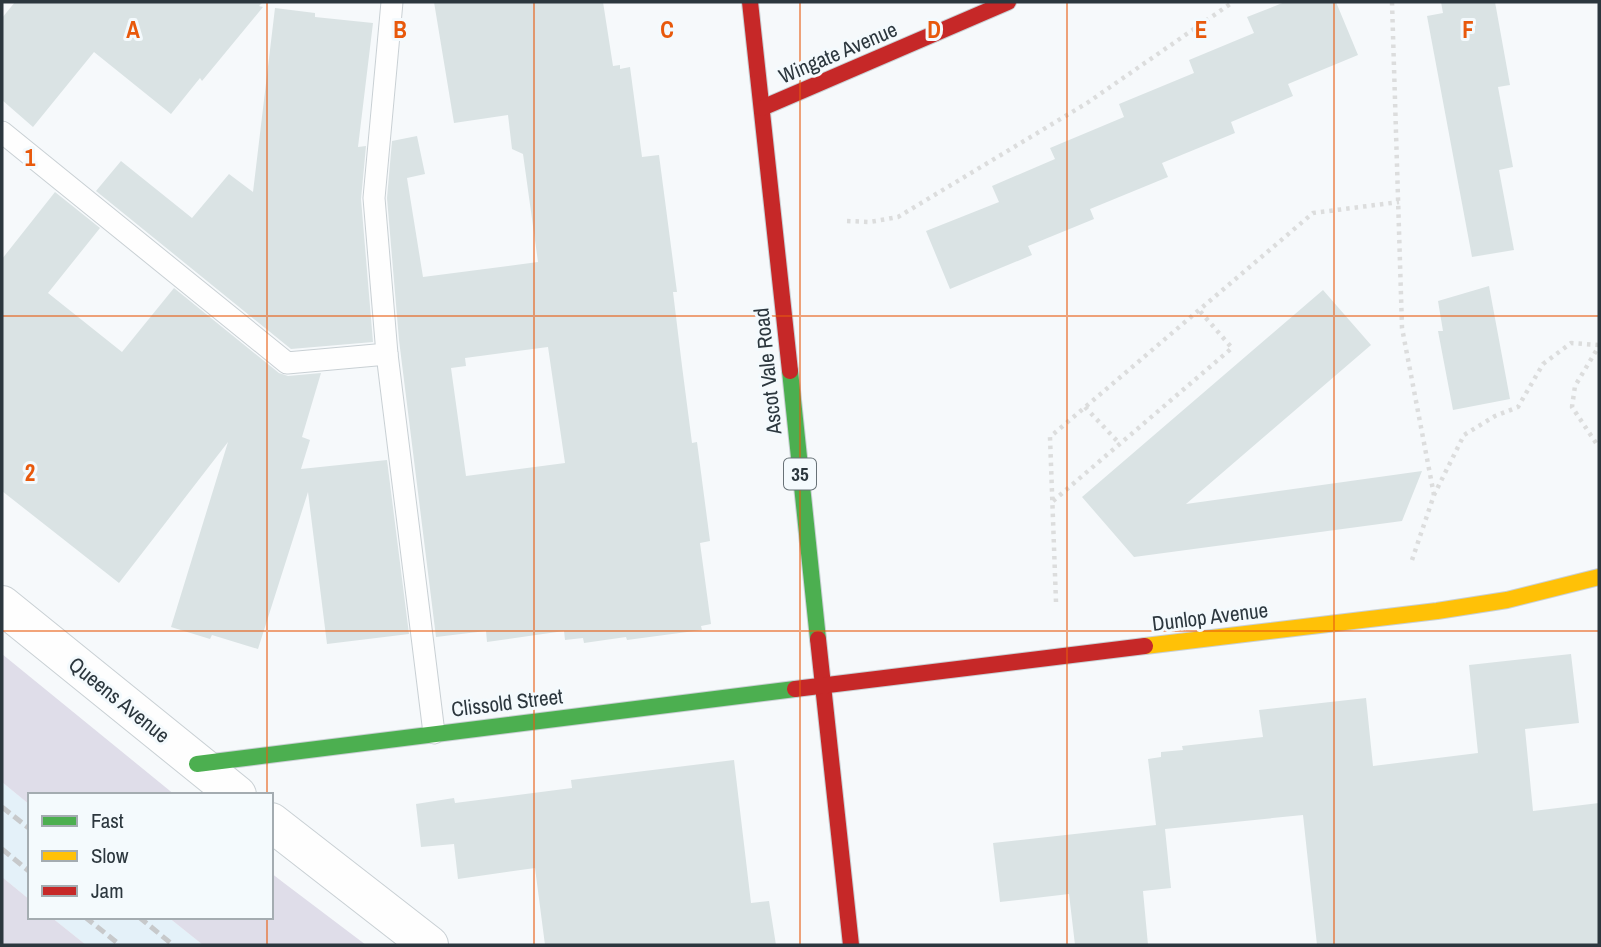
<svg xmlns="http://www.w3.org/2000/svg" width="1601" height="947" font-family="'Archivo Narrow',sans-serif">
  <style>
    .built { fill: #e4f1f9 }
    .green { fill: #dfdde9 }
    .building { fill: #dae3e4; fill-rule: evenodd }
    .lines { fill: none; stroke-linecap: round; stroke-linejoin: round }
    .lane-casing { stroke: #c9d0d4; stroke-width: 23 }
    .street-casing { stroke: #c9d0d4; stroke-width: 40 }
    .fast-casing { stroke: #c9d0d4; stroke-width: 18 }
    .slow-casing { stroke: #c9d0d4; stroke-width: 18 }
    .jam-casing { stroke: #c9d0d4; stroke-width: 18 }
    .path { stroke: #dcdddd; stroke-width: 4.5; stroke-dasharray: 3.5 5; stroke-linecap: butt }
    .lane { stroke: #fefefe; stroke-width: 21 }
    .street { stroke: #fefefe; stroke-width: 38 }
    .fast { stroke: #4caf50; stroke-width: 16 }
    .slow { stroke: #ffc107; stroke-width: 16 }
    .jam { stroke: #c62828; stroke-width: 16 }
    .rail { stroke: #c7c9cb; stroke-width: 5; stroke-dasharray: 10 5; stroke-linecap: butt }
    .grid { fill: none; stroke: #e8590c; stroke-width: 2; stroke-opacity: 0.55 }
    .labels { text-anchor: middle; stroke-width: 6; stroke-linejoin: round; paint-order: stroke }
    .shield { fill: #f4fafd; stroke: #687277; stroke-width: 2 }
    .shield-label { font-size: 19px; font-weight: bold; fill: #2c373e }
    .street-label { font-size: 21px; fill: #2c373e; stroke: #f4fafd }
    .grid-label { font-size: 23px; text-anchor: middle; font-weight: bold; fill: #e8590c; stroke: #f4fafd; stroke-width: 6; stroke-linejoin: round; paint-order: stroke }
  </style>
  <rect width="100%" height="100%" fill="#f6f9fb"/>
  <g class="built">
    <path d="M2,782L30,805V900L2,877Z"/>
    <path d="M51,917H168L203,945H86Z"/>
  </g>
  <g class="green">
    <path d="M2,654L175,795H30V805L2,782Z"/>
    <path d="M271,873L284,883L366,945H203L168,917H271Z"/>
    <path d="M2,877L30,900V917H51L86,945H2Z"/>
  </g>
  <g class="building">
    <path d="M15,2H263L259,6L263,7L202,81L200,78L171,114L94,52L33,127L2,100V18Z"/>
    <path d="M434,2H603L613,66L620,65V69L630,67L642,157L659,155L677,292H673L682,366L692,443L697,442L710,541L700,543L711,624L701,626L702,630L627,640L626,637L584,643L583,638L565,640L564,631L487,642L486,631L436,637L399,340L387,198L392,141L417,136L425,174L407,178L423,277L538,262L523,154L512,149L508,115L454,123ZM548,347L565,463L466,476L451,368L466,366L465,358Z"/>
    <path d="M1285,2H1336L1358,55L1288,84L1293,96L1231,122L1235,133L1162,163L1168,177L1090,209L1094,219L1028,246L1032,255L950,289L926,231L999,202L992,186L1055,159L1050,148L1124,117L1119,104L1194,73L1189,60L1254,33L1247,17Z"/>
    <path d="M1441,2H1495L1510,85L1498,87L1513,167L1499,170L1514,250L1472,257L1427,16L1443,13Z"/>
    <path d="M275,8L315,13V17L373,23L358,147L366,146L361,199L373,342L291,349L96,191L121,161L192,218L229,174L253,192Z"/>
    <path d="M55,192L100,228L48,293L122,352L174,288L279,373L288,376L321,373L302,437L310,440L301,469L387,460L409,634L327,644L308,492L258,649L212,635L210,639L171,627L228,442L119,583L2,491V259Z"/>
    <path d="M1489,286L1510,399L1453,410L1438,331H1443L1438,301Z"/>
    <path d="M1323,290L1371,345L1186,504L1422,471L1402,521L1134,557L1082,497Z"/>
    <path d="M1571,654L1579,723L1525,729L1533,811L1599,803V945H1317L1303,815L1165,829L1171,888L1143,891L1148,945H1075L1069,894L1000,902L993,843L1156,825L1148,759L1161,757V752L1183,750L1182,746L1263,737L1259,710L1366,698L1373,766L1478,753L1469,665Z"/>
    <path d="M734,760L751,903L769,901L776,945H545L535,868L458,879L454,844L421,847L416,804L454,798L455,803L572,788L571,780Z"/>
  </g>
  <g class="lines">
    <defs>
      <g id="lane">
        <path d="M392,2L374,198L387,354L434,733"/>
        <path d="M2,132L287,363L387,354"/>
      </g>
      <g id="street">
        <path d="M2,605L237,795"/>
        <path d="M271,822L429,945"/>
      </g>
      <g id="fast">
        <path d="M790,371L818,639"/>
        <path d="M197,764L795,689"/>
      </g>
      <path id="slow" d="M1145,646L1437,611L1507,600L1599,577"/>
      <g id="jam">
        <path d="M750,2L790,371"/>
        <path d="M762,108L1008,2"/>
        <path d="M818,639L851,945"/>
        <path d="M795,689L1145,646"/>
      </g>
    </defs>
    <use href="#lane" class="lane-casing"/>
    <use href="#street" class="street-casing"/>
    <use href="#fast" class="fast-casing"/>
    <use href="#slow" class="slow-casing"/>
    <use href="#jam" class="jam-casing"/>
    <g class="path">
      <path d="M1392,2L1402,328L1434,495"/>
      <path d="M847,221L870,222L898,217L1087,103L1233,2"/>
      <path d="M1085,407L1120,444"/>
      <path d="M1596,443L1572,407L1575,386L1599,346"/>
      <path d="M1053,501L1232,348L1199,310"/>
      <path d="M1412,560L1434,495L1464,435L1495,416L1518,407L1543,364L1571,343L1599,345"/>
      <path d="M1056,602L1050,437L1313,213L1399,202"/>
    </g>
    <use href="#lane" class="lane"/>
    <use href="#street" class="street"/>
    <use href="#fast" class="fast"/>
    <use href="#slow" class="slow"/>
    <use href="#jam" class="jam"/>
    <g class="rail">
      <path d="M2,807L30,829"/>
      <path d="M2,849L30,872"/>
      <path d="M85,917L120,945"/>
      <path d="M139,917L173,945"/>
    </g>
  </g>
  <path class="grid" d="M267,2V795M534,2V945M800,2V945M1067,2V945M1334,2V945M2,316H1599M2,631H1599M267,917V945"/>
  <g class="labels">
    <rect class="shield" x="784" y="458.5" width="32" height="31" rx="5"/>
    <g class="shield-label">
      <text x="800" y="481">35</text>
    </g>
    <g class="street-label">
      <text transform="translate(838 53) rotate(-23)" y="7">Wingate Avenue</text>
      <text transform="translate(768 371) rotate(-96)" y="7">Ascot Vale Road</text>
      <text transform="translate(1210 617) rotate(-7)" y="7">Dunlop Avenue</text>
      <text transform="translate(119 700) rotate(39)" y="7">Queens Avenue</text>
      <text transform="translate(507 703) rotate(-7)" y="7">Clissold Street</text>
    </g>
  </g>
  <g class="grid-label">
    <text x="133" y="38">A</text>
    <text x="400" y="38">B</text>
    <text x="667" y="38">C</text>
    <text x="934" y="38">D</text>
    <text x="1201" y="38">E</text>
    <text x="1468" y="38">F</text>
    <text x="30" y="166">1</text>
    <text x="30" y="481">2</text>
  </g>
  <rect width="1601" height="947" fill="none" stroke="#2c373e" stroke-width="7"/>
  <rect x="28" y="793" width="245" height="126" fill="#f4fafd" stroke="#a4acb1" stroke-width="2"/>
  <rect x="42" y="816" width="35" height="10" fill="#4caf50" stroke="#a4acb1" stroke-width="2"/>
  <text x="91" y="828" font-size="21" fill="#2c373e">Fast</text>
  <rect x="42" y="851" width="35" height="10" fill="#ffc107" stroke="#a4acb1" stroke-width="2"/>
  <text x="91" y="863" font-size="21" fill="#2c373e">Slow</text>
  <rect x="42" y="886" width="35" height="10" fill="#c62828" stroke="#a4acb1" stroke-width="2"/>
  <text x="91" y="898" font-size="21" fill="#2c373e">Jam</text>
</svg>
